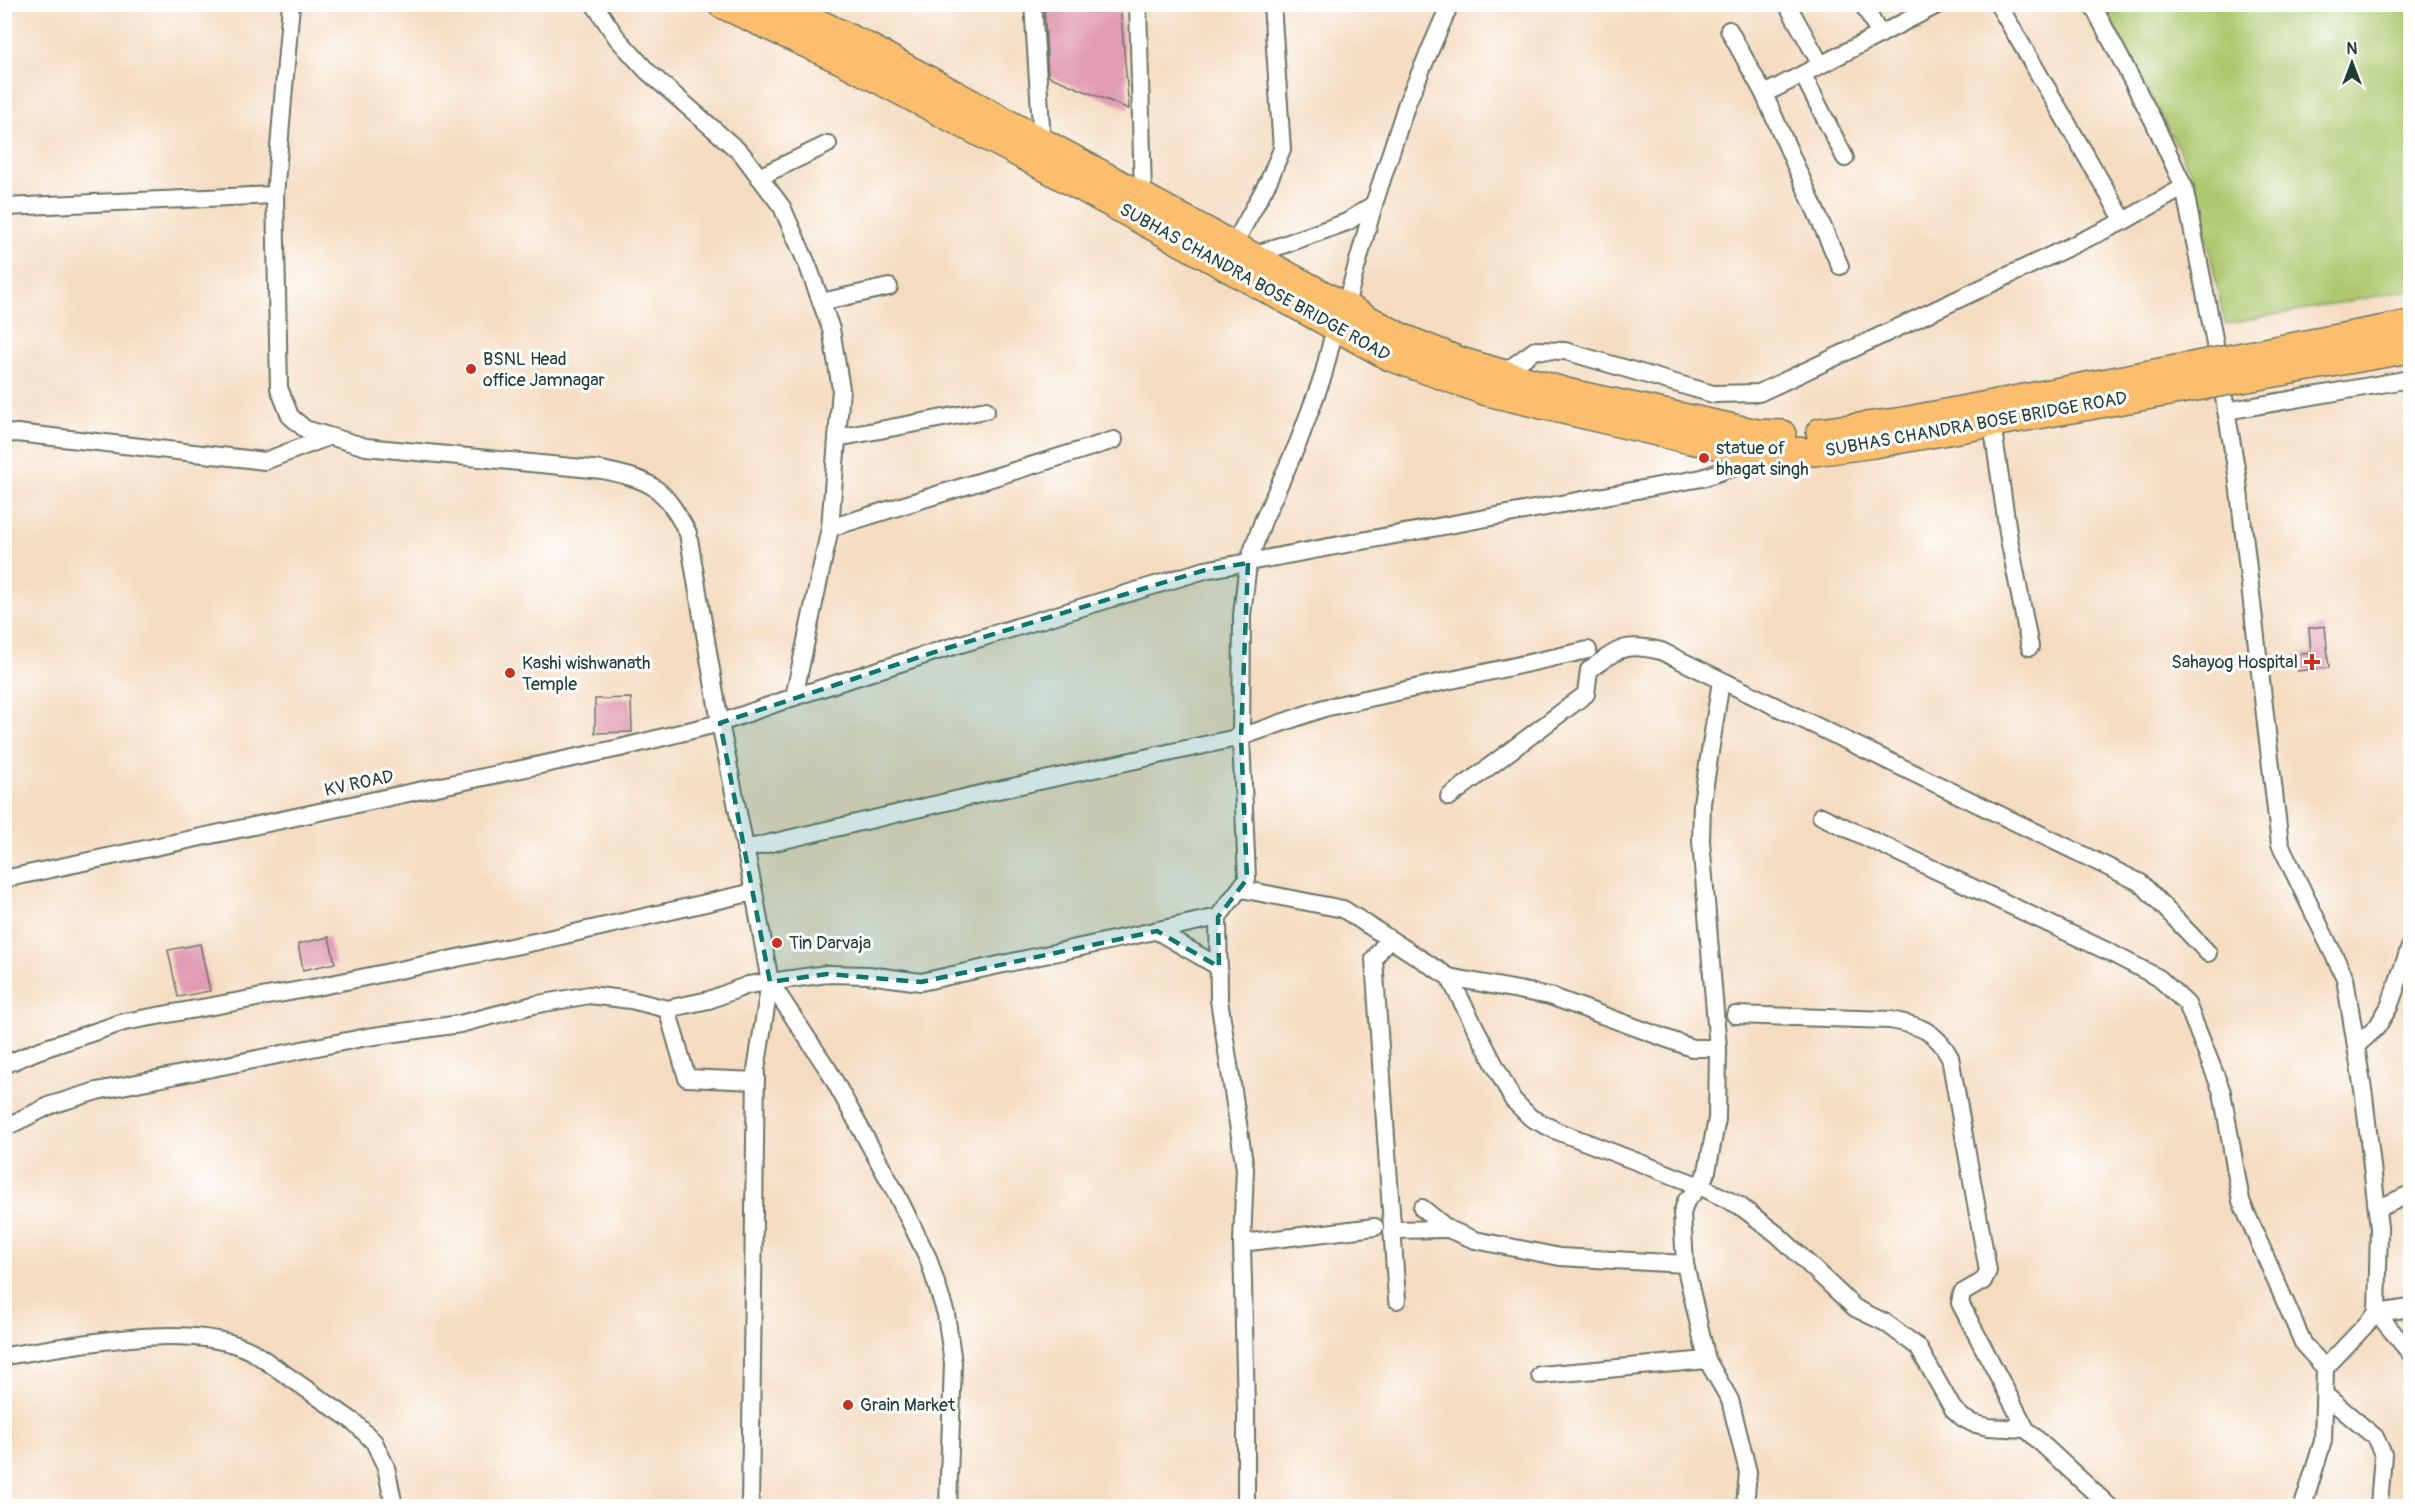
<svg xmlns="http://www.w3.org/2000/svg" width="2415" height="1511" font-family="Pangolin,sans-serif">
  <style>
    .green { fill: #adc86e; stroke: #668251; stroke-width: 1.5 }
    .building { fill: #e19bb4 }
    .lines { fill: none; stroke-linecap: round; stroke-linejoin: round }
    .minor-casing { stroke: #6a7565; stroke-width: 20 }
    .primary-casing { stroke: #6a7565; stroke-width: 30 }
    .minor { stroke: #fff; stroke-width: 16 }
    .primary { stroke: #fbbd6e; stroke-width: 27 }
    .primary-bridge-casing { stroke: #6a7565; stroke-width: 30; stroke-linecap: butt }
    .primary-bridge { stroke: #fbbd6e; stroke-width: 27 }
    .marked { fill: #0f766e; fill-opacity: 0.2; stroke: #0f766e; stroke-width: 4.5; stroke-dasharray: 12 8; stroke-linejoin: round }
    .poi-dot { fill: #c8321e; stroke: #fff; stroke-width: 2 }
    .labels { text-anchor: middle; stroke-width: 6; stroke-linejoin: round; paint-order: stroke }
    .street-label { font-size: 18px; fill: #1f3d34; stroke: #fff }
    .poi-label { font-size: 18px; fill: #1f3d34; stroke: #fff; text-anchor: start }
  </style>
  <rect width="100%" height="100%" fill="#fff"/>
  <filter id="ink" filterUnits="userSpaceOnUse"><feTurbulence type="fractalNoise" baseFrequency=".0167" numOctaves="2"/><feDisplacementMap in="SourceGraphic" scale="12" xChannelSelector="R" yChannelSelector="G"/><feConvolveMatrix kernelMatrix="1 2 1 2 8 2 1 2 1" color-interpolation-filters="sRGB"/></filter>
  <filter id="wash" filterUnits="userSpaceOnUse"><feTurbulence type="fractalNoise" baseFrequency=".008" numOctaves="4" result="noise"/><feDisplacementMap in="SourceGraphic" scale="24" xChannelSelector="R" yChannelSelector="G"/><feGaussianBlur stdDeviation="1.35" result="paint"/><feColorMatrix in="noise" values="0 0 0 0 0 0 0 0 0 0 0 0 0 0 0 0 0 1.4 0 .05"/><feComposite in="paint" operator="in"/></filter>
  <g filter="url(#wash)">
    <rect width="100%" height="100%" fill="#f5dcc1"/>
    <path class="green" d="M2102,5H2410V290L2225,324L2194,178Z"/>
    <g id="blocks">
      <g class="building">
        <path d="M1044,4H1120L1129,109L1048,76Z"/>
        <path d="M2325,626L2329,668L2297,671L2295,655L2311,653L2309,628Z"/>
        <path d="M631,698L632,732L595,733V699Z"/>
        <path d="M329,937L335,963L303,970L298,944Z"/>
        <path d="M200,944L210,991L178,997L168,950Z"/>
      </g>
    </g>
  </g>
  <g filter="url(#ink)">
    <use href="#blocks" fill-opacity="0" stroke="#6a7565" stroke-width="1.5"/>
    <g class="lines">
      <defs>
        <g id="minor">
          <path d="M291,4L275,195L279,388L290,416L305,429L366,447L602,470C654,481 662,486 688,533L720,723L754,892L770,982L756,1070L750,1506"/>
          <path d="M594,4L617,38L647,71L742,154L782,207L808,266L831,329L841,389L830,528L794,697"/>
          <path d="M1033,4L1042,141"/>
          <path d="M1138,4L1143,195"/>
          <path d="M1787,4L1821,65"/>
          <path d="M1863,4L1880,35"/>
          <path d="M1998,4L2124,221"/>
          <path d="M2092,4L2154,122L2184,187L2213,333L2237,474L2280,844L2345,978L2364,1096L2379,1228L2377,1313L2325,1368L2323,1441L2303,1506"/>
          <path d="M1729,30L1764,94L1840,266"/>
          <path d="M1803,75L1845,158"/>
          <path d="M1764,94L1939,4"/>
          <path d="M759,177L828,144"/>
          <path d="M4,207L275,195"/>
          <path d="M1233,246L1269,180L1282,149L1272,4"/>
          <path d="M1252,256L1347,222L1374,204"/>
          <path d="M821,302L889,287"/>
          <path d="M1502,374L1535,350L1565,351L1713,394L1759,393L2124,221L2184,187"/>
          <path d="M2226,411L2410,379"/>
          <path d="M1991,416L2009,539L2030,647"/>
          <path d="M4,434L17,433L265,461L328,437"/>
          <path d="M837,438L986,410"/>
          <path d="M830,528L1114,440"/>
          <path d="M1721,681L1702,803L1701,841L1718,1048L1717,1119L1707,1171L1700,1186L1686,1201L1682,1214L1685,1264L1707,1360L1730,1400L1748,1472L1745,1506"/>
          <path d="M1449,797L1586,694L1589,670C1619,649 1623,642 1661,651L2141,883L2208,953"/>
          <path d="M1821,816L2109,952L2159,978L2187,1004L2222,1092L2241,1201L2304,1345L2325,1368"/>
          <path d="M745,849L989,792L1241,737L1324,708L1588,650"/>
          <path d="M4,879L620,748L720,723L794,697L941,650L1205,570L1702,478L1737,466L1762,452"/>
          <path d="M1241,889L1343,909L1449,977L1513,1100L1531,1118L1557,1131L1700,1186L1740,1206L1778,1235L1855,1308L1886,1323L1918,1347L1953,1409L1963,1418L1972,1423L1988,1427L2026,1429"/>
          <path d="M1218,917L1219,1000L1245,1169L1242,1243L1246,1410V1506"/>
          <path d="M1157,931L1219,967"/>
          <path d="M1388,939L1374,959L1397,1300"/>
          <path d="M1449,977L1550,996L1692,1048H1718"/>
          <path d="M770,982L829,1071L897,1195L928,1258L946,1314L953,1363L948,1506"/>
          <path d="M667,1009L687,1078L756,1081"/>
          <path d="M1735,1015L1890,1020C1919,1025 1936,1031 1950,1057L1988,1271L1983,1281L1962,1293L1960,1303L2026,1429L2109,1506"/>
          <path d="M2356,1046L2377,1027L2389,1007L2410,947"/>
          <path d="M4,1065L37,1051L124,1022L317,987L539,941L754,892"/>
          <path d="M4,1128L51,1105L97,1091L367,1037L460,1024L533,1005L589,995L631,1000L667,1009L709,1000L748,985L827,974L868,975L921,982L1218,917L1247,879L1241,737L1242,615L1248,563L1263,521L1298,443L1323,376L1335,328L1345,308L1374,204L1407,103L1450,4"/>
          <path d="M1422,1208L1448,1229L1475,1240L1560,1257L1685,1264"/>
          <path d="M2377,1209L2410,1194"/>
          <path d="M1392,1230L1448,1229"/>
          <path d="M1242,1243L1375,1227"/>
          <path d="M2377,1313L2410,1353"/>
          <path d="M2377,1313L2410,1308"/>
          <path d="M4,1356C74,1346 190,1319 253,1352L354,1422L374,1442L386,1467L394,1506"/>
          <path d="M1540,1375L1707,1360"/>
          <path d="M2325,1395L2375,1437L2383,1454L2379,1506"/>
        </g>
        <g id="primary">
          <path d="M721,4L845,62L1039,164L1390,357L1487,392L1690,440L1739,449L1815,452L1874,444L2180,390"/>
          <path d="M779,4L866,46L1401,337L1460,361L1570,393L1757,433L1782,434"/>
          <path d="M1820,432L1898,422L2176,369"/>
        </g>
      </defs>
      <use href="#minor" class="minor-casing"/>
      <use href="#primary" class="primary-casing"/>
      <use href="#minor" class="minor"/>
      <use href="#primary" class="primary"/>
      <defs>
        <g id="primary-bridge">
          <path d="M2176,369L2410,324"/>
          <path d="M2180,390L2410,349"/>
        </g>
      </defs>
      <use href="#primary-bridge" class="primary-bridge-casing"/>
      <use href="#primary-bridge" class="primary-bridge"/>
    </g>
  </g>
  <path class="marked" d="M1248,563L1241,737L1247,879L1218,917L1219,967L1157,931L921,982L827,974L770,982L720,723L941,650L1205,570Z"/>
  <g class="poi-dot">
    <circle cx="471" cy="369" r="6"/>
    <circle cx="1704" cy="458" r="6"/>
    <path d="M2309 653h6v6h6v6h-6v6h-6v-6h-6v-6h6z"/>
    <circle cx="510" cy="673" r="6"/>
    <circle cx="777" cy="943" r="6"/>
    <circle cx="848" cy="1405" r="6"/>
  </g>
  <g class="labels">
    <g class="street-label">
      <text transform="translate(1255 282) rotate(29)" y="6">SUBHAS CHANDRA BOSE BRIDGE ROAD</text>
      <text transform="translate(1976 424) rotate(-10)" y="6">SUBHAS CHANDRA BOSE BRIDGE ROAD</text>
      <text transform="translate(359 783) rotate(-12)" y="6">KV ROAD</text>
    </g>
    <g class="poi-label">
      <text x="483" y="365">BSNL Head<tspan x="483" dy="21">office Jamnagar</tspan></text>
      <text x="1716" y="454">statue of<tspan x="1716" dy="21">bhagat singh</tspan></text>
      <text x="2298" y="668" text-anchor="end">Sahayog Hospital</text>
      <text x="522" y="669">Kashi wishwanath<tspan x="522" dy="21">Temple</tspan></text>
      <text x="789" y="949">Tin Darvaja</text>
      <text x="860" y="1411">Grain Market</text>
    </g>
  </g>
  <rect width="2415" height="1511" fill="none" stroke="#fff" stroke-width="24"/>
  <g transform="translate(2352 63)" stroke="#ffffff" stroke-width="4.5" paint-order="stroke">
  <path d="M0-4.5L10 22L0 15L-10 22Z" fill="#1f3d34"/>
  <text y="-9" font-size="16" font-weight="bold" text-anchor="middle" fill="#1f3d34">N</text>
  </g>
</svg>
